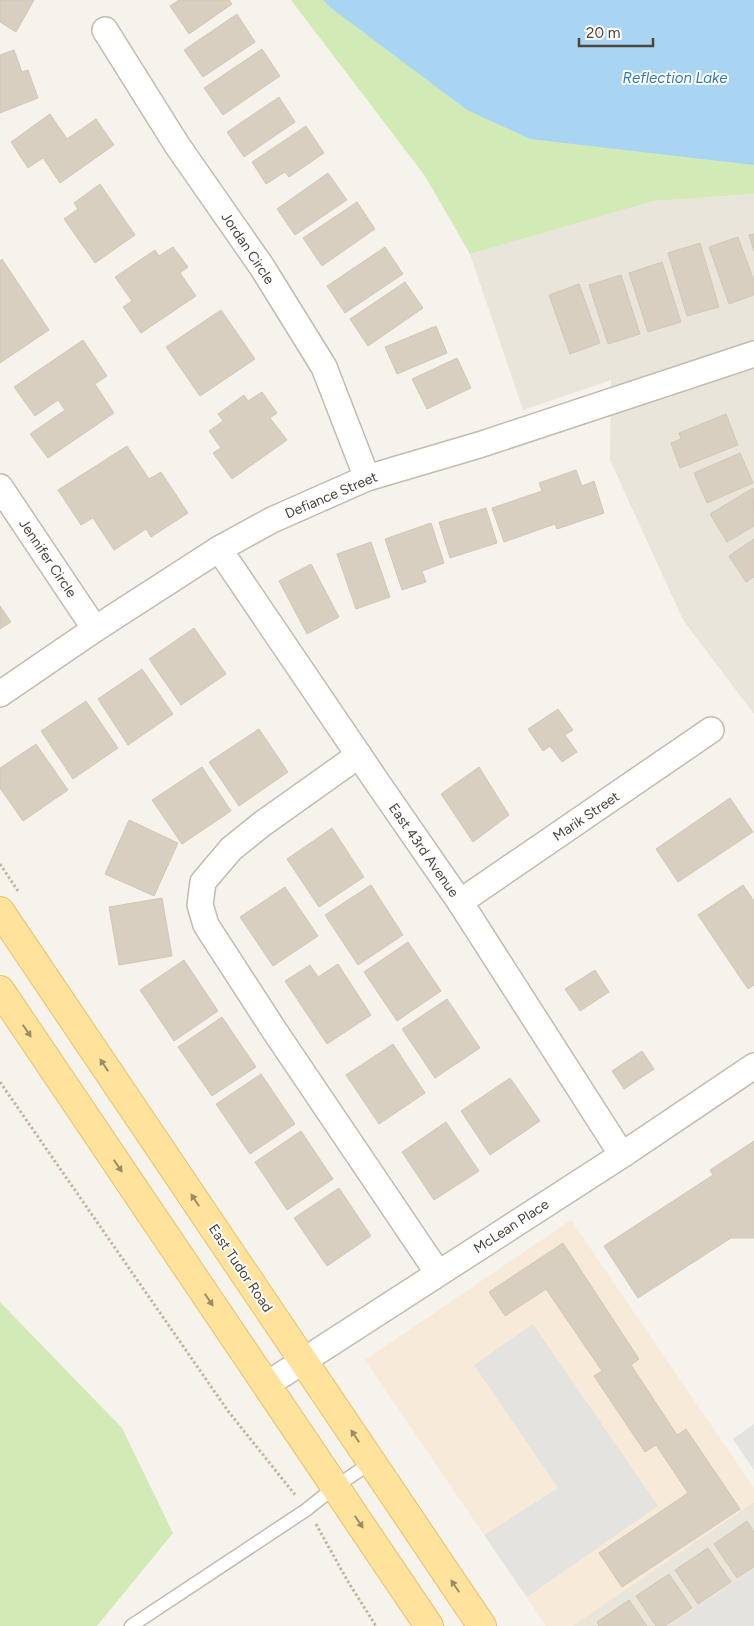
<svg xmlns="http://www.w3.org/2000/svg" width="754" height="1626" font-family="Figtree,sans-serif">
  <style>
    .residential { fill: #eae5da }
    .commercial { fill: #f7ead8 }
    .green { fill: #d2eab5 }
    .parking { fill: #e5e3e0 }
    .water { fill: #a9d4f2 }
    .building { fill: #d8cfc1; stroke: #d3c7b4 }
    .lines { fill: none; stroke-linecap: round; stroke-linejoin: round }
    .service-casing { stroke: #c2bbae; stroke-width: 15 }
    .minor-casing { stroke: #c2bbae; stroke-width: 28 }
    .primary-casing { stroke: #e6c16a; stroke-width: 30 }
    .path { stroke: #c4b79f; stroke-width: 3; stroke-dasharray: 2.5 2.5; stroke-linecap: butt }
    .service { stroke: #fff; stroke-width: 12 }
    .minor { stroke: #fff; stroke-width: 25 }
    .primary { stroke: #ffe39c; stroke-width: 28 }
    .oneway { fill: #9c8c66 }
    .labels { text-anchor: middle; stroke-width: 4; stroke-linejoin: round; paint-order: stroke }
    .street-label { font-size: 14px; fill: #4b4439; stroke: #fff }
    .water-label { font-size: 15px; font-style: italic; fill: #2e7ab2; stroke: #fff }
  </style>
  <rect width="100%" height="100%" fill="#f6f3ec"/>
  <g class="residential">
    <path d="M754,194V714L683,620L610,460L611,380L523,410L470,254L654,201Z"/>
    <path d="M754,1502V1626H572Z"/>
  </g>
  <path class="commercial" d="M571,1220L754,1488V1502L572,1626H546L365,1360Z"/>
  <g class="green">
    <path d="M291,0H754V194L654,201L470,254L425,176Z"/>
    <path d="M0,1302L122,1428L173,1533L97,1626H0Z"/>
  </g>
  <g class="parking">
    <path d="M533,1324L658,1506L527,1597L484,1535L558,1488L474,1365Z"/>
    <path d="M754,1424V1470L733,1439Z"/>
    <path d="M754,1570V1626H671Z"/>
  </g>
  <path class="water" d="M323,0H754V165L530,139L467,110L331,8Z"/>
  <g class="building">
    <path d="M0,0H34L16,32L0,22Z"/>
    <path d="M179,0H229L232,4L189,34L170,6Z"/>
    <path d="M237,14L255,42L203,77L184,50Z"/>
    <path d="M262,49L280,76L223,115L204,88Z"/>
    <path d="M14,50L22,72L28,70L38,98L0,113V55Z"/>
    <path d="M279,97L295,122L244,157L227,132Z"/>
    <path d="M50,114L67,139L96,119L114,145L60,183L43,158L28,168L11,142Z"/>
    <path d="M306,126L324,153L289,177L285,172L266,184L252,162Z"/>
    <path d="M328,173L347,200L295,235L277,209Z"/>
    <path d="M100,184L135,235L95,263L64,219L78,209L74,203Z"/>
    <path d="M357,202L375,229L322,266L303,238Z"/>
    <path d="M754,234V251L749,235Z"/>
    <path d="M738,237L754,281V295L729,304L709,247Z"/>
    <path d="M700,243L719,307L687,316L668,253Z"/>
    <path d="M173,247L188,267L180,273L196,296L141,333L123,307L132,301L115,277L155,250L159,256Z"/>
    <path d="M385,247L403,274L345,313L327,286Z"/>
    <path d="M2,259L49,330L0,363V261Z"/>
    <path d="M662,262L681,322L648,332L629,273Z"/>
    <path d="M621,275L640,334L608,344L589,285Z"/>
    <path d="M405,282L423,308L368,346L350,319Z"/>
    <path d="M579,284L600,343L570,354L549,295Z"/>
    <path d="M221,310L255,359L200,396L166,347Z"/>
    <path d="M436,326L447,353L397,374L385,347Z"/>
    <path d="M83,340L107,376L95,384L114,413L48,458L30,434L65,410L58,400L35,416L14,387Z"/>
    <path d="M457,358L471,388L427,409L412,379Z"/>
    <path d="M262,392L277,413L270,418L287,440L232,479L213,453L221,448L209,431L223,421L218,414L244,395L248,401Z"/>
    <path d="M726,414L738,445L680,468L671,443L681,439L679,433Z"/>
    <path d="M127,446L149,479L161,472L188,513L151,537L146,529L114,550L93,518L81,525L58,490Z"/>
    <path d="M740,453L753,483L707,503L694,473Z"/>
    <path d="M576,470L582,486L594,481L604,513L557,529L555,524L504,542L492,508L542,491L539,483Z"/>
    <path d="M753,488L754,526L727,542L710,514Z"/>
    <path d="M486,508L497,543L450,558L439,522Z"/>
    <path d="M431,523L444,563L422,571L426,582L402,590L385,539Z"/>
    <path d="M754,539V577L746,582L729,556Z"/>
    <path d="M371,542L390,597L356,609L337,554Z"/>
    <path d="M311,564L339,617L307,634L279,581Z"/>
    <path d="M0,606L11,622L0,629Z"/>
    <path d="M194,628L226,674L181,705L149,659Z"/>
    <path d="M142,669L173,714L128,745L98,699Z"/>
    <path d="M86,701L118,748L73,779L41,731Z"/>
    <path d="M558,709L573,730L565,735L577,752L562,762L550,746L543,751L528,729Z"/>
    <path d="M259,729L288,772L239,806L209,762Z"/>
    <path d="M36,744L68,790L23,821L0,788V768Z"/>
    <path d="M202,767L231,811L182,844L152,800Z"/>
    <path d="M479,767L509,815L473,842L441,794Z"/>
    <path d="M730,798L753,832L678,882L656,849Z"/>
    <path d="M129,820L178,843L154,896L105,874Z"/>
    <path d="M332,828L364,877L319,907L287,859Z"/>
    <path d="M371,885L403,935L358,965L325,915Z"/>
    <path d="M743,885L754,901V985L748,989L698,915Z"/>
    <path d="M285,887L318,936L273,966L240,917Z"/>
    <path d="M162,898L172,956L119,965L109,907Z"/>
    <path d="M408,942L441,991L397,1021L364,972Z"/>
    <path d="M184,960L218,1011L174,1041L140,990Z"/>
    <path d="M338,964L371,1015L327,1044L285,981L310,965L318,977Z"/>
    <path d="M595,970L609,992L580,1011L565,989Z"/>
    <path d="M447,999L480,1048L435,1078L402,1029Z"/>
    <path d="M222,1017L256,1067L212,1096L178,1047Z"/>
    <path d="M393,1044L425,1093L379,1124L346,1075Z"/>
    <path d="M642,1051L654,1069L624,1089L612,1071Z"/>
    <path d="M261,1074L295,1124L250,1154L216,1104Z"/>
    <path d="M510,1078L540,1121L490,1155L461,1111Z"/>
    <path d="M446,1122L479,1171L434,1200L402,1152Z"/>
    <path d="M301,1131L333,1179L287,1210L255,1162Z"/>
    <path d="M754,1141V1238H731L638,1298L604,1246L713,1175L710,1170Z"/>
    <path d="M339,1188L371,1236L327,1266L294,1218Z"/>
    <path d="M563,1243L639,1359L631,1365L677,1435L686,1429L740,1509L622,1587L599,1553L688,1493L656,1445L645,1452L594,1376L602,1371L546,1289L505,1316L489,1292Z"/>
    <path d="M747,1521L754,1532V1567L737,1578L714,1544Z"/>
    <path d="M708,1548L731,1582L698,1604L675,1570Z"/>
    <path d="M669,1574L692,1608L665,1626H656L636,1596Z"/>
    <path d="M629,1600L647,1626H599L597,1622Z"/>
  </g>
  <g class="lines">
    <defs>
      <path id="service" d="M131,1626L306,1510L335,1487L372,1462"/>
      <g id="minor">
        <path d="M105,30L177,145L262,267L324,367L367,478"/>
        <path d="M0,487L95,629"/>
        <path d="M219,549L377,782L460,902L622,1155"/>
        <path d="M0,694L95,629L219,549L272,520L367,478L479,445L754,354"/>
        <path d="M359,755L262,824L231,849L203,882L200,905L206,925L274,1030L438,1273"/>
        <path d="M460,902L711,730"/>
        <path d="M266,1385L622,1155L754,1066"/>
      </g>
      <g id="primary">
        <path d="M0,911L482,1626"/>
        <path d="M0,990L429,1626"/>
      </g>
    </defs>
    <use href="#service" class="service-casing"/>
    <use href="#minor" class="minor-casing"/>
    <use href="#primary" class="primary-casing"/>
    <g class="path">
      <path d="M0,864L18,891"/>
      <path d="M0,1082L228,1411L296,1496"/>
      <path d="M316,1524L347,1580L376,1626"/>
    </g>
    <use href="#service" class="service"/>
    <use href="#minor" class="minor"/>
    <use href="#primary" class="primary"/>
  </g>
  <defs><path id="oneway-solid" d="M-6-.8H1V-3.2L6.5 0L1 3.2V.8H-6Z" transform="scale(1.25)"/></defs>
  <g class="oneway">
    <use href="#oneway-solid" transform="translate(27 1031) rotate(56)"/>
    <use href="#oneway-solid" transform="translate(104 1065) rotate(-124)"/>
    <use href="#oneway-solid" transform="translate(118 1166) rotate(56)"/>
    <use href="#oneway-solid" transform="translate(195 1200) rotate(-124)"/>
    <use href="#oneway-solid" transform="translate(209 1300) rotate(56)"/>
    <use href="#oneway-solid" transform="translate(355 1436) rotate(-124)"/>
    <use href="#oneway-solid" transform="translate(359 1522) rotate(56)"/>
    <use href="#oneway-solid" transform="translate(455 1586) rotate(-124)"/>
  </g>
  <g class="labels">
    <g class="street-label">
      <text transform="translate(248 248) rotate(56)" y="5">Jordan Circle</text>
      <text transform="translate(331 495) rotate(-23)" y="5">Defiance Street</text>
      <text transform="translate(48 558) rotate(56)" y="5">Jennifer Circle</text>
      <text transform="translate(586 816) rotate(-34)" y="5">Marik Street</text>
      <text transform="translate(424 850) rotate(55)" y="5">East 43rd Avenue</text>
      <text transform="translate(511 1226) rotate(-33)" y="5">McLean Place</text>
      <text transform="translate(241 1268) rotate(56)" y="5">East Tudor Road</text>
    </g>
    <g class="water-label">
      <text x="675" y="83">Reflection Lake</text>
    </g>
  </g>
  <path d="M579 38v8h74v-8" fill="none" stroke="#4b4439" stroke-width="2.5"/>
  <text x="586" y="38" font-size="15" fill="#4b4439" stroke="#ffffff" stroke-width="4" paint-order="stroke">20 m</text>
</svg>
